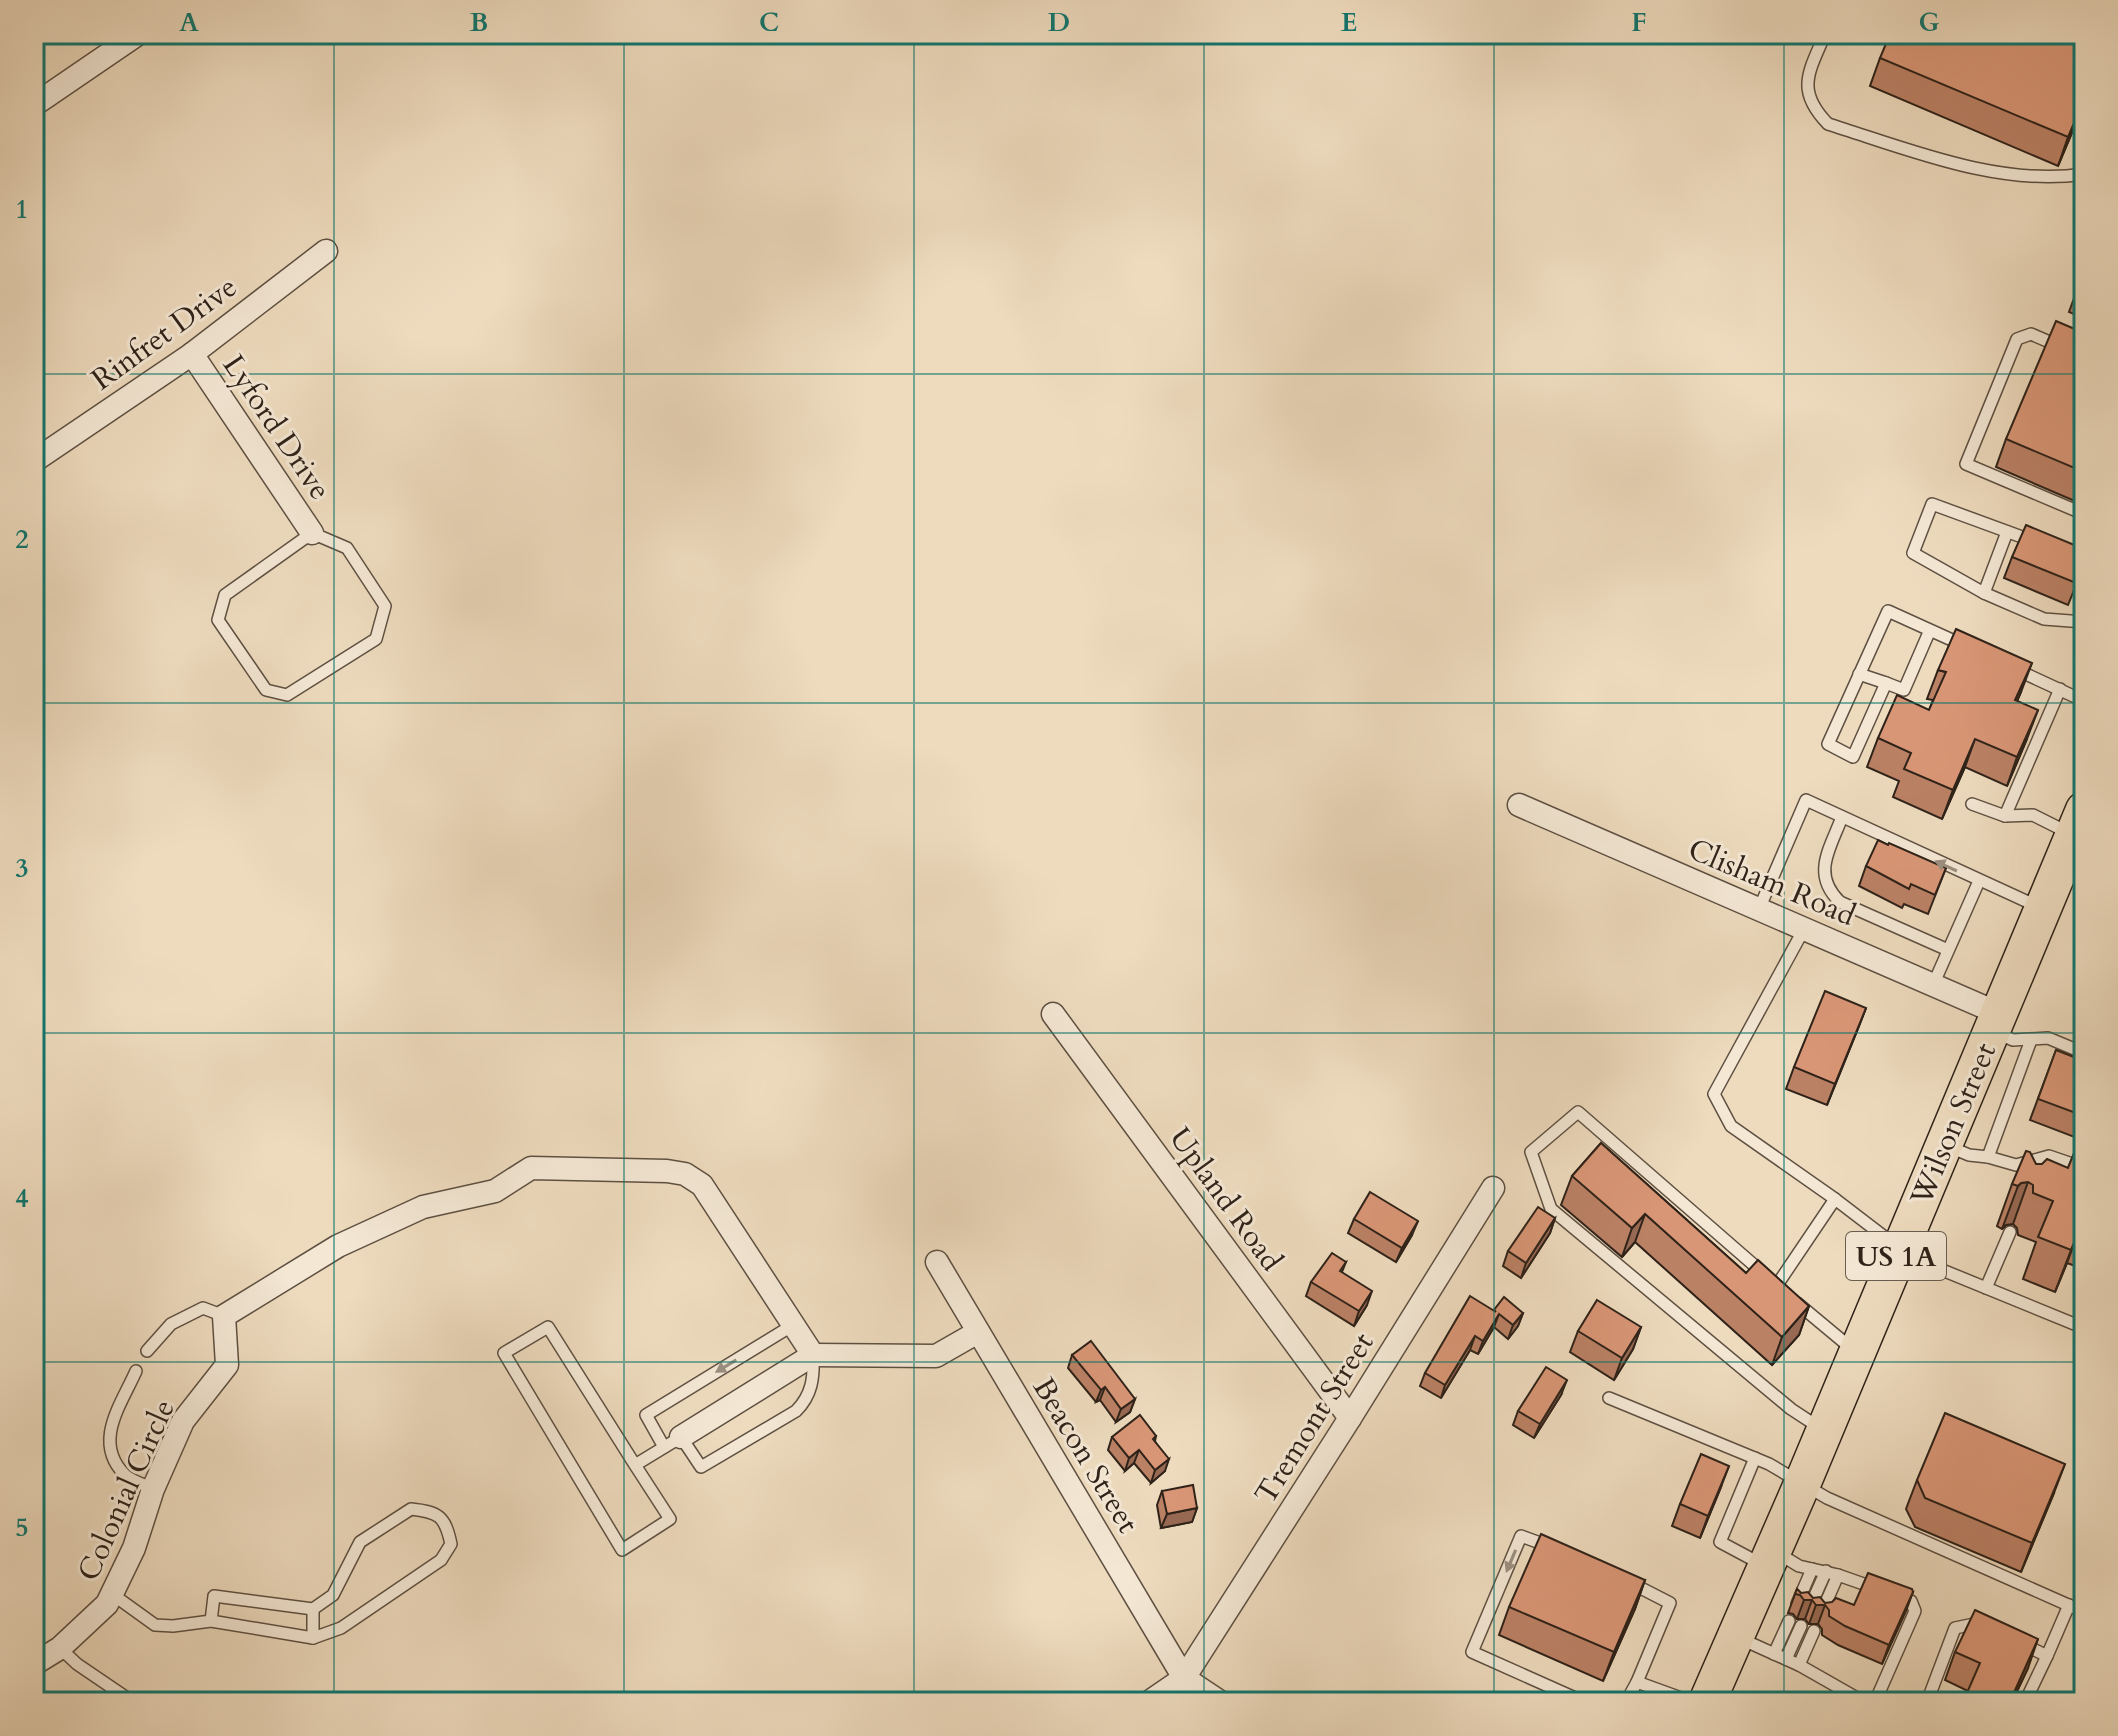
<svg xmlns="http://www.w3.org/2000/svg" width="2118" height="1736" font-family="Cardo,serif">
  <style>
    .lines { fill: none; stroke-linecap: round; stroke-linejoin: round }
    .lane-casing { stroke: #5e5042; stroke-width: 14 }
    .street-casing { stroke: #5e5042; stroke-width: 25 }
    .primary-casing { stroke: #2e2219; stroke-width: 39 }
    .lane { stroke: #f4e8d5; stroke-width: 11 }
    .street { stroke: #f4e8d5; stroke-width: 22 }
    .primary { stroke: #eedbbe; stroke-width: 36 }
    .wall { fill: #bb8165; stroke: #2e2219; stroke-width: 2 }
    .shaded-wall { fill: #986953; stroke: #2e2219; stroke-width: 2 }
    .building { fill: #d99676; stroke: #2e2219; stroke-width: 2 }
    .oneway { fill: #9b8f80 }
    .grid { fill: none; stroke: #0f766e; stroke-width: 2; stroke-opacity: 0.55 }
    .labels { text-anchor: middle; stroke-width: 6; stroke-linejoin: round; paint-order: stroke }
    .shield { fill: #f4e8d5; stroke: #695d51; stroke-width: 2 }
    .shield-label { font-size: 28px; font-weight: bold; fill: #2e2219 }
    .street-label { font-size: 30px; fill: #2e2219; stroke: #f4e8d5 }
    .neatline { fill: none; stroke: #0f766e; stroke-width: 3 }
    .grid-label { font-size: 26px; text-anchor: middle; font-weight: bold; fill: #0f766e }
  </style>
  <rect width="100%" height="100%" fill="#eedbbe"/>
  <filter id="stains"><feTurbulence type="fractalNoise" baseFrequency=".0025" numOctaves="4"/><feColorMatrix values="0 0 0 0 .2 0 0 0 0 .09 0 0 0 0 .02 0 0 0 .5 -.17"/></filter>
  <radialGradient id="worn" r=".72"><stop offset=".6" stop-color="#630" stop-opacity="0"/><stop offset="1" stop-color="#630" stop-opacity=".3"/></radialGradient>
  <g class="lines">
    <defs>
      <g id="lane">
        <path d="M1825,34C1809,72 1795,90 1828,124C1908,149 1999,187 2084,174"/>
        <path d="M2084,357L2031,334L2017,339L1966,464L2084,514"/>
        <path d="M312,533L347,548L385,606L376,639L287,695L266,690L218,620L225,595Z"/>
        <path d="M2033,541L1932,504L1913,553L1984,593L2044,619L2084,622"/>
        <path d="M1984,593L2007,532"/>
        <path d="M2079,620L2084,607"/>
        <path d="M1930,630L1904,690L1886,683L1853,757L1828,744L1888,611L1963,645"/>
        <path d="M2015,669L2084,701"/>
        <path d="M1859,674L1886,683"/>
        <path d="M1972,804L2005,816L2033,815L2069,833"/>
        <path d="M2005,816L2060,689"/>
        <path d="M1842,817C1830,849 1811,874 1840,902L1948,950"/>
        <path d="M1759,909L1806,800L2039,907"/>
        <path d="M1804,929L1714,1094L1731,1126L1835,1199"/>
        <path d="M1933,985L1979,881"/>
        <path d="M1997,1033L2013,1040L2048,1038L2084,1053"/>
        <path d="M2031,1040L1988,1157L2016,1165L2049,1156L2084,1168"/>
        <path d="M1950,1147L1969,1155L1988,1157"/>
        <path d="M1763,1273L1578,1112L1531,1152L1551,1209L1791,1409L1820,1428"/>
        <path d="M1777,1285L1835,1199L1899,1248L1925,1263L2084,1328"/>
        <path d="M1986,1288L2010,1232"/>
        <path d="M1797,1303L1851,1348"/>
        <path d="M147,1351L171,1324L203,1308L224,1316"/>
        <path d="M136,1371C121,1405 92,1442 125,1475C132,1481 145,1485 153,1489"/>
        <path d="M1609,1398L1769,1464L1827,1498L2084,1612"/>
        <path d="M664,1447L646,1415L793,1325"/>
        <path d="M1755,1458L1720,1542L1763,1565"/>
        <path d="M635,1465L548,1327L504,1353L622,1550L670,1519L635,1465L681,1437L701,1467L796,1411C812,1395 814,1378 813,1355"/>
        <path d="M1551,1547L1521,1536L1472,1652L1584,1702"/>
        <path d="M1776,1552L1799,1566L1838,1575L1875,1588"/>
        <path d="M1629,1582L1670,1603L1637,1682"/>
        <path d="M112,1594L155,1625L173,1626L211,1621L313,1638L341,1628L441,1560L451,1544C445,1516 439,1512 411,1509L360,1542L333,1595L313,1609L214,1596L211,1621"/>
        <path d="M1797,1604L1812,1569"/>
        <path d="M313,1609V1638"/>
        <path d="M1809,1609L1826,1571"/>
        <path d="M1821,1614L1838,1575"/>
        <path d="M34,1638L45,1657"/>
        <path d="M1739,1638L1799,1665L1864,1702"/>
        <path d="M2023,1644L2047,1656L2069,1605"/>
        <path d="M60,1648L77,1664L127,1698L126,1702"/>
        <path d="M1774,1654L1789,1621"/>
        <path d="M1786,1659L1801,1626"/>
        <path d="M1799,1665L1814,1631"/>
        <path d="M1626,1702L1637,1682L1692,1702"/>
        <path d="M1875,1702L1915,1611L1911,1601L1895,1596"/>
        <path d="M1927,1702L1955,1628L1979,1623"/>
        <path d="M2025,1702L2047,1656"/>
      </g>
      <g id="street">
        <path d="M34,105L138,34"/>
        <path d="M192,354L312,533"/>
        <path d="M34,461L192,354L326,251"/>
        <path d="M1519,805L2000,1014"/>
        <path d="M1053,1014L1350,1418"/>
        <path d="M937,1262L1184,1678L1220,1702"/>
        <path d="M813,1355L936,1356L978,1332"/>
        <path d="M681,1437L813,1355"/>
        <path d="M34,1664L60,1648L107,1604L134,1548L153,1489L183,1421L227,1365L224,1316L338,1246L423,1207L495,1191L531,1168L667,1171L685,1174L702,1185L813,1355"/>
        <path d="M1149,1702L1184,1678L1350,1418L1493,1188"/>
      </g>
      <path id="primary" d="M1707,1702L1803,1482L2084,810"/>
    </defs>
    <use href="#lane" class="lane-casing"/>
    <use href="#street" class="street-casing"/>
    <use href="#primary" class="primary-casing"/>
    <use href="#lane" class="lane"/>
    <use href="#street" class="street"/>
    <use href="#primary" class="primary"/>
  </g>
  <g class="wall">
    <path d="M2084,34V104L2058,166L1870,86L1880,58Z"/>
    <path d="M2084,271V318L2069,312Z"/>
    <path d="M2084,333V505L1996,467L2006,439Z"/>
    <path d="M2012,557L2084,566L2068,605L2004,578Z"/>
    <path d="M1938,670L2021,692L2017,701L2027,739L2007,786L1965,767L1942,819L1893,797L1899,781L1867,767L1878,738L1929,710L1933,700L1927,699Z"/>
    <path d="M1866,866L1946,868L1928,914L1904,904L1902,908L1859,886Z"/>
    <path d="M1866,1008L1827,1105L1786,1089L1794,1067Z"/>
    <path d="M2056,1050L2084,1061V1269L2067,1263L2055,1292L2023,1279L2036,1242L2018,1235L2017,1228L2013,1224L2006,1225L2002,1229L1997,1226L2012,1184L2036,1164L2068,1168L2080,1139L2030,1120Z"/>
    <path d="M1601,1143L1746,1273L1809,1306L1799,1335L1772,1365L1635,1242L1622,1257L1561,1205L1572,1176Z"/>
    <path d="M1555,1218L1550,1233L1521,1278L1503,1266L1508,1251Z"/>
    <path d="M1354,1219L1412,1235L1396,1262L1348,1233Z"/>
    <path d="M1346,1262L1342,1272L1367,1305L1354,1326L1306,1296L1311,1282Z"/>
    <path d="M1494,1310L1523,1313L1518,1326L1508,1339L1494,1327L1478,1354L1470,1350L1441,1398L1420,1386L1425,1373Z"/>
    <path d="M1641,1327L1633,1349L1614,1380L1570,1352L1578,1331Z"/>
    <path d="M1072,1355L1135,1399L1130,1412L1116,1422L1100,1400L1096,1402L1068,1368Z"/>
    <path d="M1561,1395L1534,1438L1513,1425L1518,1411Z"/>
    <path d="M1156,1436L1155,1441L1165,1471L1151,1483L1134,1463L1125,1471L1108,1450L1112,1437Z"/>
    <path d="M1917,1480L2054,1493L2021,1572L1915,1527L1906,1509Z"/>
    <path d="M1721,1487L1700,1538L1672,1526L1680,1504Z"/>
    <path d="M1162,1491L1197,1508L1192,1522L1161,1528L1157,1505Z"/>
    <path d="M1645,1580L1635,1609L1603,1681L1499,1635L1509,1607Z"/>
    <path d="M1797,1589L1801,1593L1825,1603L1854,1605L1913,1592L1882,1664L1838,1645L1822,1635V1629L1818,1624H1809L1805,1619H1797L1793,1614L1788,1613Z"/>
    <path d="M1955,1652L2028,1668L2012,1702H1963L1968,1691L1945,1680Z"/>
  </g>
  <g class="shaded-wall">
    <path d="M2084,100V104L2058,166L2068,137Z"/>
    <path d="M2032,663L2021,692L2005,729L2015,700Z"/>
    <path d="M2038,710L2027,739L2007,786L2017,757Z"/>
    <path d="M1975,739L1965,767L1942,819L1953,790Z"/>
    <path d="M1866,1008L1858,1029L1827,1105L1835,1084Z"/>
    <path d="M2028,1182L2013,1224L2006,1225L2002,1229L2018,1186L2021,1183Z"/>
    <path d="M1645,1214L1635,1242L1622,1257L1632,1228Z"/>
    <path d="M1555,1218L1550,1233L1521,1278L1526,1263Z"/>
    <path d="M1418,1221L1412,1235L1396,1262L1402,1248Z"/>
    <path d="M2083,1221L2067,1263L2055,1292L2071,1250Z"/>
    <path d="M1372,1291L1367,1305L1354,1326L1359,1311Z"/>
    <path d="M1809,1306L1799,1335L1772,1365L1782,1337Z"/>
    <path d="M1523,1313L1518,1326L1508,1339L1513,1325Z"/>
    <path d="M1499,1314L1494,1327L1478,1354L1483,1341Z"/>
    <path d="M1641,1327L1633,1349L1614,1380L1622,1358Z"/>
    <path d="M1475,1336L1470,1350L1441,1398L1445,1385Z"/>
    <path d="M1567,1380L1561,1395L1534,1438L1540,1424Z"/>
    <path d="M1105,1387L1100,1400L1096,1402L1101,1390Z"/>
    <path d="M1135,1399L1130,1412L1116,1422L1121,1409Z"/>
    <path d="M1139,1450L1134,1463L1125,1471L1129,1458Z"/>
    <path d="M1169,1459L1165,1471L1151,1483L1155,1470Z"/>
    <path d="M2065,1464L2054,1493L2021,1572L2032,1543Z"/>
    <path d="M1729,1466L1721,1487L1700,1538L1708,1516Z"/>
    <path d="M1197,1508L1192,1522L1161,1528L1167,1514Z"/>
    <path d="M1645,1580L1635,1609L1603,1681L1614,1652Z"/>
    <path d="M1913,1592L1906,1611L1882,1664L1889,1645Z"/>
    <path d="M1804,1600H1812L1805,1619H1797Z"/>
    <path d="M1816,1605H1825L1818,1624H1809Z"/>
    <path d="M2038,1639L2028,1668L2012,1702H2010Z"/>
  </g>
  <g class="building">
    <path d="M1890,34H2084V100L2068,137L1880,58Z"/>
    <path d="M2084,271V285L2079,284Z"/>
    <path d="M2056,321L2084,333V472L2006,439Z"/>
    <path d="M2026,525L2084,549V564L2076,583L2012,557Z"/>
    <path d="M1956,629L2032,663L2015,700L2038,710L2017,757L1975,739L1953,790L1904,769L1911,753L1878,738L1897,695L1929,710L1946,672L1938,670Z"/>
    <path d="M1878,840L1888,845L1889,843L1946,868L1935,895L1911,884L1909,889L1866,866Z"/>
    <path d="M1825,991L1866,1008L1835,1084L1794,1067Z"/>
    <path d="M2056,1050L2084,1061V1116L2038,1099Z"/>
    <path d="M2081,1136L2084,1137V1221H2083L2071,1250L2038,1237L2053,1201L2033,1193V1185L2028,1182L2021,1183L2018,1186L2012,1184L2026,1151L2030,1152L2036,1164H2042L2047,1159L2068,1168Z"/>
    <path d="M1601,1143L1746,1273L1758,1260L1809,1306L1782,1337L1645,1214L1632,1228L1572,1176Z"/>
    <path d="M1370,1192L1418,1221L1402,1248L1354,1219Z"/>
    <path d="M1538,1207L1555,1218L1526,1263L1508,1251Z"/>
    <path d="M1332,1253L1346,1262L1340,1271L1372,1291L1359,1311L1311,1282Z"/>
    <path d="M1470,1296L1496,1312L1494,1310L1504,1297L1523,1313L1513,1325L1499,1314L1483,1341L1475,1336L1445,1385L1425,1373Z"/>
    <path d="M1597,1300L1641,1327L1622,1358L1578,1331Z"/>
    <path d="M1091,1341L1135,1399L1121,1409L1105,1387L1101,1390L1072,1355Z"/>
    <path d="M1546,1367L1567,1380L1540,1424L1518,1411Z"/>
    <path d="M1945,1413L2065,1464L2032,1543L1925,1498L1917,1480Z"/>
    <path d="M1140,1415L1156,1436L1153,1439L1169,1459L1155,1470L1139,1450L1129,1458L1112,1437Z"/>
    <path d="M1701,1454L1729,1466L1708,1516L1680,1504Z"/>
    <path d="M1193,1485L1197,1508L1167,1514L1162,1491Z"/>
    <path d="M1541,1534L1645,1580L1614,1652L1509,1607Z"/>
    <path d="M1868,1573L1912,1589L1913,1592L1889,1645L1845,1626L1829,1616V1610L1825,1605H1816L1812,1600H1804L1800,1595L1795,1594L1797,1589L1801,1593L1808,1592L1813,1598L1820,1597L1825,1603L1832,1602L1836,1598L1854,1605Z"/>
    <path d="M1975,1610L2038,1639L2012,1697L2004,1693L2000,1702H1963L1980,1663L1955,1652Z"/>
  </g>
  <defs><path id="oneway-solid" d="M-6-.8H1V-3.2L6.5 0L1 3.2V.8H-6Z" transform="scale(2)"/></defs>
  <g class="oneway">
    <use href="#oneway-solid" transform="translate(1946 866) rotate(-155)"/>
    <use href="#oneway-solid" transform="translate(726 1366) rotate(149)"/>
    <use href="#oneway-solid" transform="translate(1511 1561) rotate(113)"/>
  </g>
  <path class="grid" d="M334,34V1702M624,34V1702M914,34V1702M1204,34V1702M1494,34V1702M1784,34V1702M34,374H2084M34,703H2084M34,1033H2084M34,1362H2084"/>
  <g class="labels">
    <rect class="shield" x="1846" y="1232" width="100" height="48" rx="6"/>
    <g class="shield-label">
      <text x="1896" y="1266">US 1A</text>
    </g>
    <g class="street-label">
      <text transform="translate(164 333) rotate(-36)" y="10">Rinfret Drive</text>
      <text transform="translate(277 427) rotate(56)" y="10">Lyford Drive</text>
      <text transform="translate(1772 882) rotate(23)" y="10">Clisham Road</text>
      <text transform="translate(1953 1124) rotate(-67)" y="10">Wilson Street</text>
      <text transform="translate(1226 1199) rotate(54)" y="10">Upland Road</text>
      <text transform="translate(1314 1418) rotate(-58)" y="10">Tremont Street</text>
      <text transform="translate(1086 1455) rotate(59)" y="10">Beacon Street</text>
      <text transform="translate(126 1490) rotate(-66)" y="10">Colonial Circle</text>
    </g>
  </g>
  <rect width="2118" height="1736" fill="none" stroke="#eedbbe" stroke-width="88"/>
  <rect x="44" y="44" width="2030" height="1648" class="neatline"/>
  <g class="grid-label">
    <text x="189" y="31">A</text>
    <text x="479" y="31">B</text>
    <text x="769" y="31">C</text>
    <text x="1059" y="31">D</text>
    <text x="1349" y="31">E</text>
    <text x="1639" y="31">F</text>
    <text x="1929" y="31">G</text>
    <text x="22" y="218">1</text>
    <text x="22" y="548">2</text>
    <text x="22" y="877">3</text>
    <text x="22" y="1207">4</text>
    <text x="22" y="1536">5</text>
  </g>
  <rect width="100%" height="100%" filter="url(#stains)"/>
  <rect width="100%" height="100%" fill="url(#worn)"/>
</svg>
